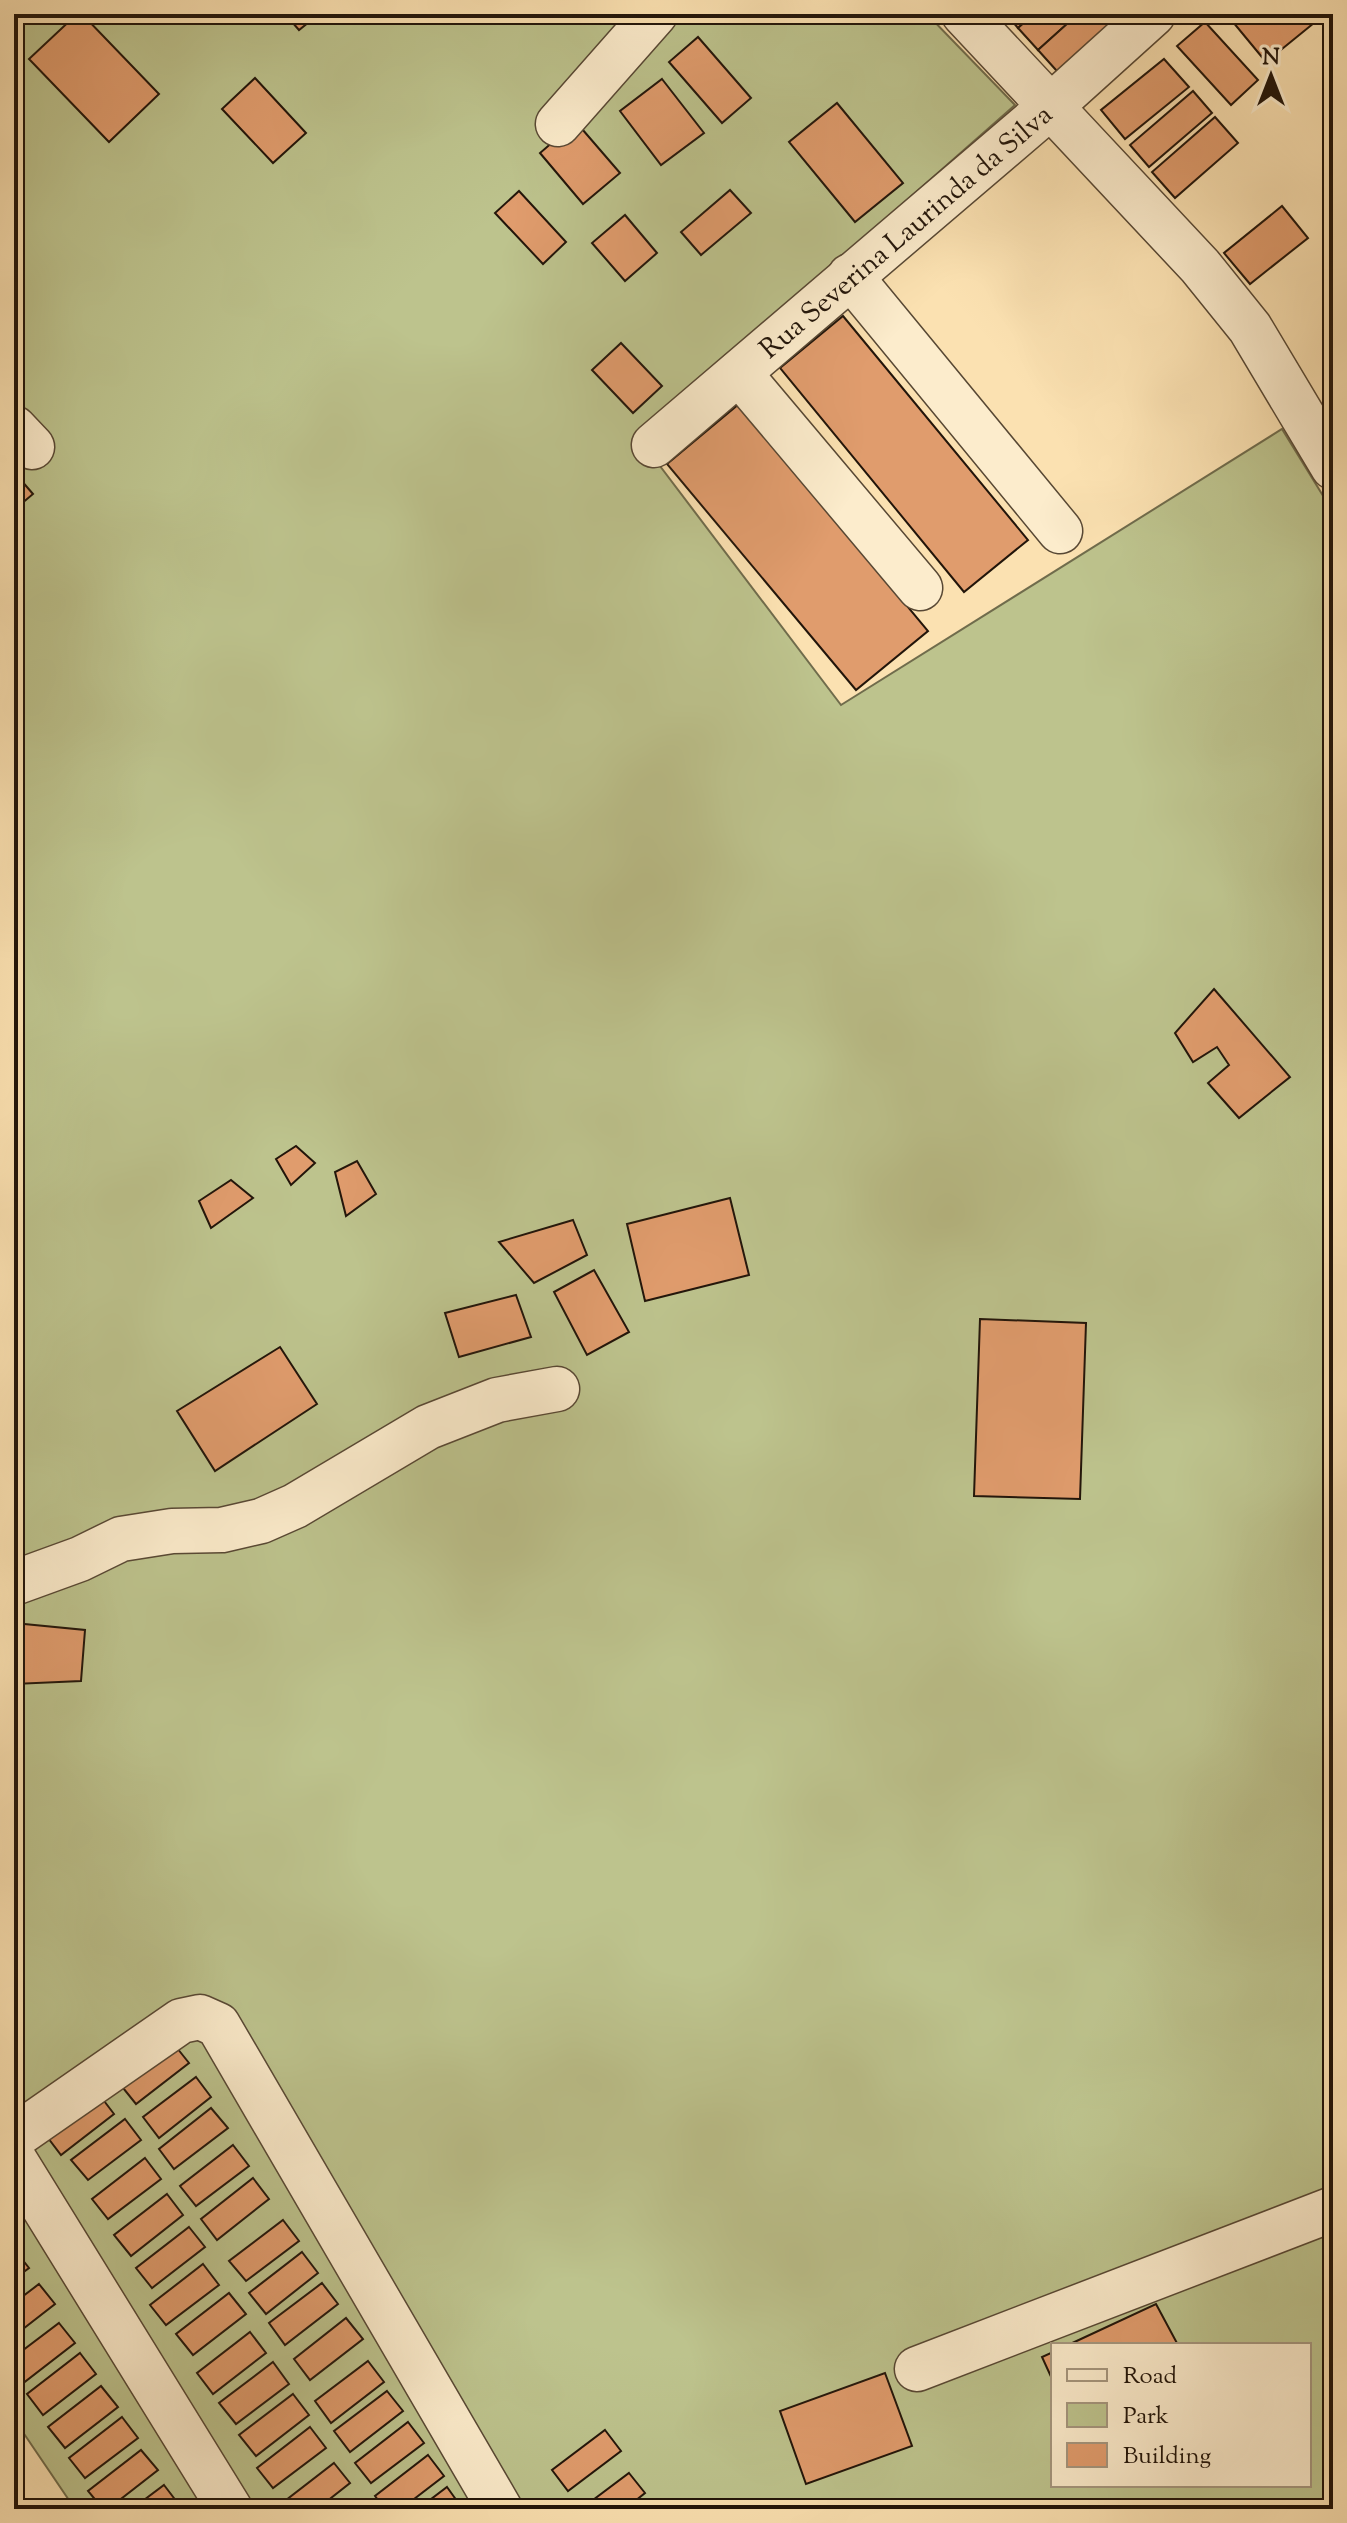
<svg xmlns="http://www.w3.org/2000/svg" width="1347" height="2523" font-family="'Sorts Mill Goudy',serif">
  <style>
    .green { fill: #bdc38d; stroke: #706c4c; stroke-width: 2; fill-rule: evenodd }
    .building { fill: #e09c6d; stroke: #22150a; stroke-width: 2 }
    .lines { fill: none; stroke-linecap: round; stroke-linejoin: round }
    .street-casing { stroke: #584834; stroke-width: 47 }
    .street { stroke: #fceccc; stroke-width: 44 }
    .labels { text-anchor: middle; stroke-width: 8; stroke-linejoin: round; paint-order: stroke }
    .street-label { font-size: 28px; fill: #22150a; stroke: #fceccc }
  </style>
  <rect width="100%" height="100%" fill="#fbe1b1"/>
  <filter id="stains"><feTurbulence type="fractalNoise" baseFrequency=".0025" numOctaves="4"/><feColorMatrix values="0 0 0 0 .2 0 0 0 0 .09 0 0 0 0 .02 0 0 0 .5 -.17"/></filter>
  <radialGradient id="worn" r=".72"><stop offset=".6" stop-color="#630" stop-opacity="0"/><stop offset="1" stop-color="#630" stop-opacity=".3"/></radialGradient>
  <path class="green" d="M14,14H927L1015,105L638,437L841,705L1282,429L1333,512V2509H75L14,2419ZM1053,2345H1309V2485H1053Z"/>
  <g class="building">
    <path d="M77,14H82L159,94L109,142L29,59Z"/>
    <path d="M285,14H319L299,30Z"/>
    <path d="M1006,14H1034L1018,28Z"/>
    <path d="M1034,14H1078L1038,50L1018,28Z"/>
    <path d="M1078,14H1140L1065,80L1038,50Z"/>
    <path d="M1230,14H1325L1266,62L1228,16Z"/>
    <path d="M1205,22L1258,80L1231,105L1177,46Z"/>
    <path d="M698,37L751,98L722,123L669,62Z"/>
    <path d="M1164,59L1189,87L1125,139L1101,110Z"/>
    <path d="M255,78L306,133L273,163L222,109Z"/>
    <path d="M662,79L704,133L661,165L620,111Z"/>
    <path d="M1193,91L1212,113L1149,167L1130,145Z"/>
    <path d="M837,103L903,183L855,222L789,142Z"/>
    <path d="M1215,117L1238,143L1175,198L1152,172Z"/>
    <path d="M576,122L620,173L583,204L540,153Z"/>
    <path d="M730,190L751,213L701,255L681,232Z"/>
    <path d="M519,191L566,242L543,264L495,213Z"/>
    <path d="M1282,206L1308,238L1250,284L1224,253Z"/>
    <path d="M625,215L657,253L625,281L592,243Z"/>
    <path d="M843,316L1028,540L964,592L780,368Z"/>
    <path d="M621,343L662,386L633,413L592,370Z"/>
    <path d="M739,404L928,631L856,690L667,464Z"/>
    <path d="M14,472L33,494L14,510Z"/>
    <path d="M1214,989L1290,1077L1239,1118L1208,1083L1229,1065L1217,1047L1193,1062L1175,1033Z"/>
    <path d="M296,1146L315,1163L291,1185L276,1159Z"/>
    <path d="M357,1161L376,1194L346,1216L335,1172Z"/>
    <path d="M231,1180L253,1198L211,1228L199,1201Z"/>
    <path d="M730,1198L749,1275L645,1301L627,1224Z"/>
    <path d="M573,1220L587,1255L534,1283L499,1242Z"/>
    <path d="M594,1270L629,1332L587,1355L554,1292Z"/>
    <path d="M516,1295L531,1337L459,1357L445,1313Z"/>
    <path d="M980,1319L1086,1323L1080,1499L974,1496Z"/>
    <path d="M280,1347L317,1404L215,1471L177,1411Z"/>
    <path d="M14,1623L85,1630L81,1681L14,1684Z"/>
    <path d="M173,2043L189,2063L136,2104L119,2083Z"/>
    <path d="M196,2077L211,2097L159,2138L143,2117Z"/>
    <path d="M98,2093L114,2114L61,2155L45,2134Z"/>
    <path d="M211,2108L228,2128L174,2169L159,2149Z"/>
    <path d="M125,2119L141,2140L88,2180L71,2160Z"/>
    <path d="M233,2145L249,2166L196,2206L180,2186Z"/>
    <path d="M145,2158L161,2179L108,2219L92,2199Z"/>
    <path d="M253,2178L269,2199L217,2240L201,2219Z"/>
    <path d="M167,2194L183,2215L131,2256L114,2235Z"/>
    <path d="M283,2220L299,2241L246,2281L229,2261Z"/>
    <path d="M189,2227L205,2247L152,2288L136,2268Z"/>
    <path d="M14,2249L29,2268L14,2279Z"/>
    <path d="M302,2252L318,2273L266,2314L249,2293Z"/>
    <path d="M203,2264L219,2285L166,2325L150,2305Z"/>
    <path d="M322,2283L338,2304L285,2345L269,2323Z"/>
    <path d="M39,2284L55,2304L14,2336V2303Z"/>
    <path d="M229,2293L246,2314L193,2355L176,2334Z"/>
    <path d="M1156,2304L1178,2345H1068Z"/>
    <path d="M346,2318L363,2339L310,2380L294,2359Z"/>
    <path d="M59,2323L75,2343L22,2384L14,2374V2357Z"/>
    <path d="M250,2332L266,2353L213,2394L197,2373Z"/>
    <path d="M1053,2352V2381L1042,2357Z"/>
    <path d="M80,2353L96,2374L43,2415L27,2394Z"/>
    <path d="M368,2361L384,2382L331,2423L315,2401Z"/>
    <path d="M273,2362L289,2384L236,2424L219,2403Z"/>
    <path d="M885,2373L912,2446L806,2484L780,2411Z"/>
    <path d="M101,2386L118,2407L65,2448L48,2427Z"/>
    <path d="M387,2391L403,2411L350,2452L334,2431Z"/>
    <path d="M293,2394L309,2415L256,2456L239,2435Z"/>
    <path d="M122,2417L138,2438L85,2478L69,2458Z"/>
    <path d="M408,2422L424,2443L371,2483L355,2463Z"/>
    <path d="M310,2427L326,2448L273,2488L257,2468Z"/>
    <path d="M605,2430L621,2451L568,2491L552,2470Z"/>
    <path d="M141,2450L158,2470L108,2509H103L88,2491Z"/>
    <path d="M428,2455L444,2476L401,2509H385L375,2496Z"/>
    <path d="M334,2463L350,2483L317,2509H285L281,2504Z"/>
    <path d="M629,2473L645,2493L625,2509H581Z"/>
    <path d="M164,2485L180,2506L176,2509H132Z"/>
    <path d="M447,2487L462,2508L418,2509Z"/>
  </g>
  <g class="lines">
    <defs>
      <g id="street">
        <path d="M964,14L1200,266L1250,328L1333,467"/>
        <path d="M558,124L655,14"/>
        <path d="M850,276L1060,531"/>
        <path d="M739,373L920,588"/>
        <path d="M14,428L32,447"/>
        <path id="s1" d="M654,445L1050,107L1153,14"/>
        <path d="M14,1583L80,1559L121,1539L172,1531L222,1530L261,1521L295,1506L428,1427L497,1400L557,1389"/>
        <path d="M14,2137L181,2021L200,2017L218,2025L500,2509"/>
        <path d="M14,2159L230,2509"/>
        <path d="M917,2369L1333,2209"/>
      </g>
    </defs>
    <use href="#street" class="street-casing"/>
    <use href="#street" class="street"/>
  </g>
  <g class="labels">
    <g class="street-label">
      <text dy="10" stroke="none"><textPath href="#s1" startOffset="330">Rua Severina Laurinda da Silva</textPath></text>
    </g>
  </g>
  <rect width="1347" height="2523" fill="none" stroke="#fbe1b1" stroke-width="48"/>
  <rect x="16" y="16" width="1315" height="2491" fill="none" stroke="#22150a" stroke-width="4"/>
  <rect x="24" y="24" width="1299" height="2475" fill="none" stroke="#22150a" stroke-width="2"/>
  <rect x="1051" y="2343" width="260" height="144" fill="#fceccc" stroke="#a5967e" stroke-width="2"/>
  <rect x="1067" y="2369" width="40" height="12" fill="#fceccc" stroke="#a5967e" stroke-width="2"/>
  <text x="1123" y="2383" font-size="24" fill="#22150a">Road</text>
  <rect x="1067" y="2403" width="40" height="24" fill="#bdc38d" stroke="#a5967e" stroke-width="2"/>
  <text x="1123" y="2423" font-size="24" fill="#22150a">Park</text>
  <rect x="1067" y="2443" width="40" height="24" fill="#e09c6d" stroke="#a5967e" stroke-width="2"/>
  <text x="1123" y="2463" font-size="24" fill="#22150a">Building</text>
  <g transform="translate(1271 76)" stroke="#fceccc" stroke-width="6" paint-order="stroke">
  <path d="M0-6L14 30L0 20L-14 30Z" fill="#22150a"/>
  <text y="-12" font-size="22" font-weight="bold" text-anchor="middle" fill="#22150a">N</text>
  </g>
  <rect width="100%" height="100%" filter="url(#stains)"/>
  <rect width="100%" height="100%" fill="url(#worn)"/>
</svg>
